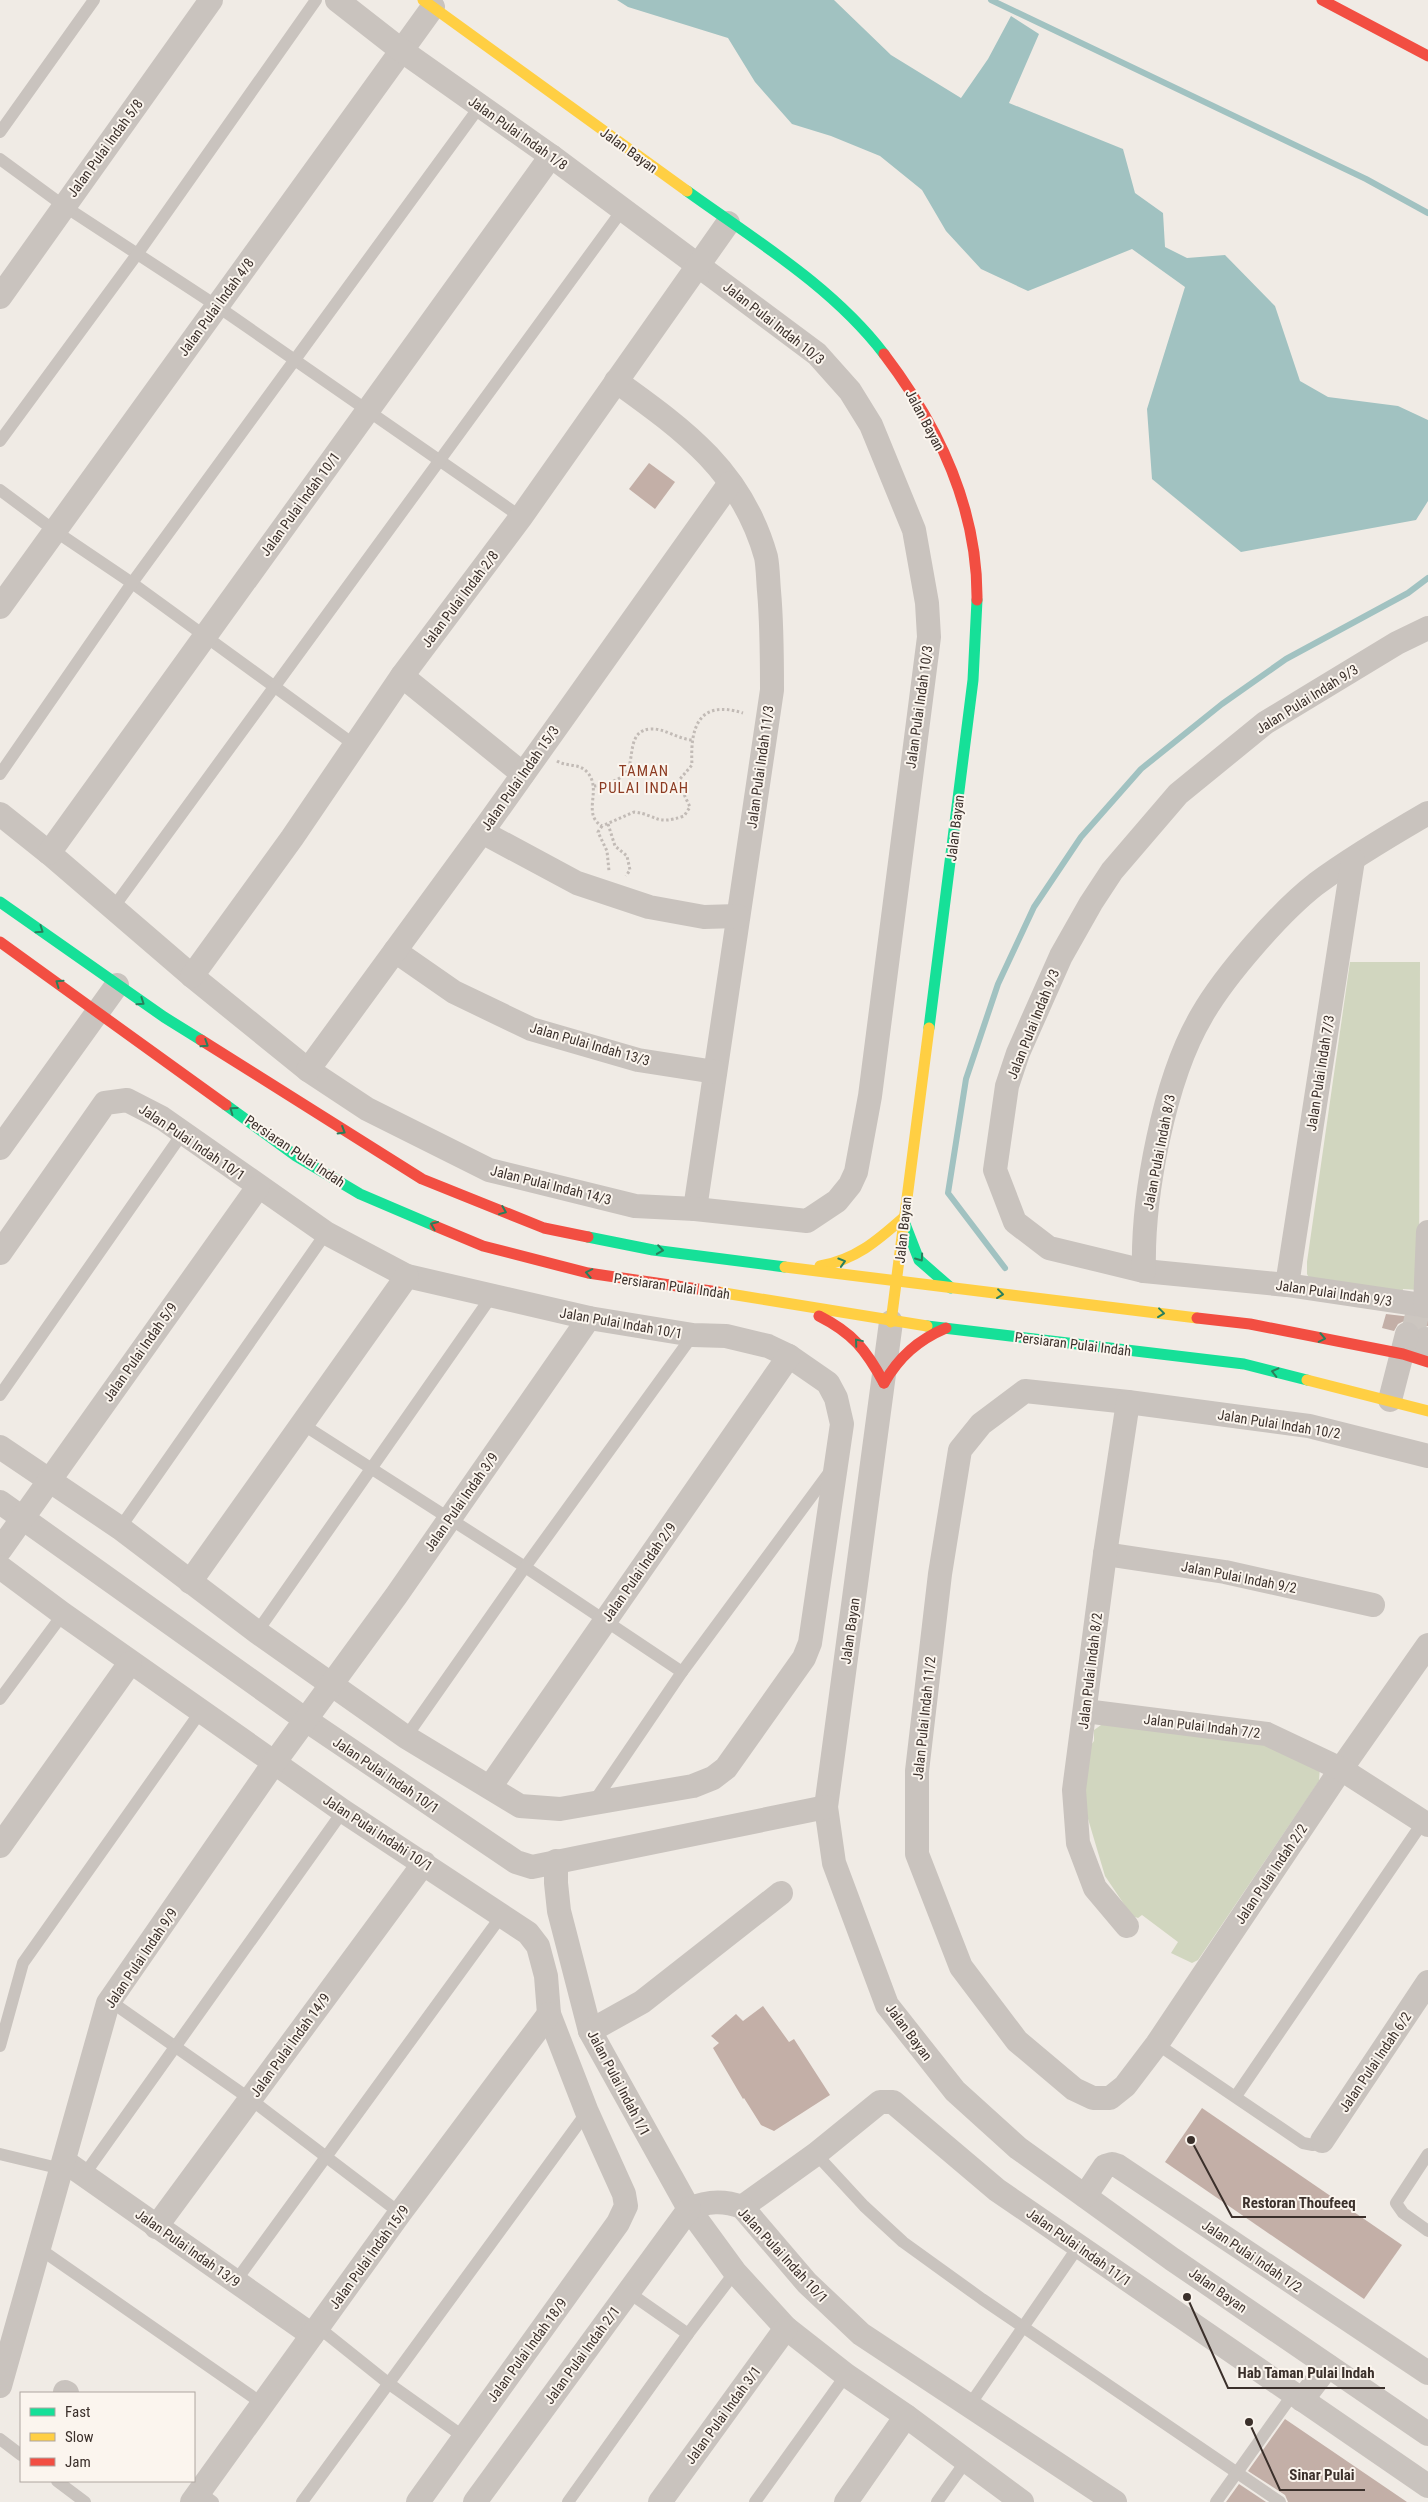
<svg xmlns="http://www.w3.org/2000/svg" width="1428" height="2502" font-family="'Roboto Condensed',sans-serif">
  <style>
    .green { fill: #d1d6bf }
    .water { fill: #a1c2c1 }
    .lines { fill: none; stroke-linecap: round; stroke-linejoin: round }
    .stream { stroke: #a1c2c1; stroke-width: 6 }
    .building { fill: #c3afa7 }
    .street-tunnel { stroke: #ccc6c0; stroke-width: 24; stroke-dasharray: 24 12; stroke-linecap: butt }
    .path { stroke: #c2bbb6; stroke-width: 3; stroke-dasharray: 2.5 2.5; stroke-linecap: butt }
    .lane { stroke: #c9c3be; stroke-width: 12 }
    .street { stroke: #c9c3be; stroke-width: 24 }
    .fast { stroke: #16e098; stroke-width: 11 }
    .slow { stroke: #ffcf43; stroke-width: 11 }
    .jam { stroke: #f24e42; stroke-width: 11 }
    .oneway { stroke: #2a7f5c }
    .labels { text-anchor: middle; stroke-width: 4; stroke-linejoin: round; paint-order: stroke }
    .street-label { font-size: 14px; fill: #3b302b; stroke: #fbf5ee }
    .neighbourhood-label { font-size: 15px; letter-spacing: 1px; fill: #8c3b22; stroke: #fbf5ee }
    .leader { fill: none; stroke: #3b302b; stroke-width: 2 }
    .callout-dot { fill: #3b302b; stroke: #fbf5ee; stroke-width: 2 }
    .callout-label { font-size: 15px; text-anchor: middle; font-weight: bold; fill: #3b302b; stroke: #fbf5ee; stroke-width: 4; stroke-linejoin: round; paint-order: stroke }
  </style>
  <rect width="100%" height="100%" fill="#f0ebe5"/>
  <g class="green">
    <path d="M1350,962H1420L1419,1290L1403,1289L1402,1296L1311,1282L1307,1274V1262Z"/>
    <path d="M1104,1723L1272,1744L1320,1767L1319,1781L1198,1960L1192,1963L1171,1953L1178,1942L1142,1915L1138,1918L1132,1916L1105,1876L1086,1812L1084,1781L1087,1750L1094,1741V1730Z"/>
  </g>
  <path class="water" d="M617,0H834L891,55L961,98L988,59L1011,16L1039,34L1009,103L1123,149L1135,193L1163,213L1165,247L1187,258L1225,255L1275,306L1300,381L1328,397L1398,406L1428,420V501L1416,520L1241,552L1152,479L1147,409L1185,287L1132,249L1028,291L981,269L946,231L922,190L880,156L831,136L792,124L755,82L728,38L628,7Z"/>
  <g class="lines">
    <g class="stream">
      <path d="M991,0L1366,179L1428,213"/>
      <path d="M1005,1268L948,1193L966,1079L998,984L1034,907L1081,837L1141,769L1222,704L1286,659L1408,593L1428,578"/>
    </g>
  </g>
  <g class="building">
    <path d="M649,463L675,482L655,509L629,489Z"/>
    <path d="M1386,1314L1428,1319V1326L1419,1327L1411,1321H1404L1398,1324L1394,1331L1382,1328Z"/>
    <path d="M763,2006L789,2042L794,2039L830,2095L774,2131L761,2125L744,2098L743,2099L713,2048L719,2043L711,2036L736,2014L743,2021Z"/>
    <path d="M1202,2108L1402,2245L1364,2299L1165,2162Z"/>
    <path d="M1285,2419L1407,2502H1288L1285,2495L1248,2471Z"/>
    <path d="M1239,2484L1266,2502H1226Z"/>
  </g>
  <g class="lines">
    <path class="street-tunnel" d="M1412,1336L1417,1315"/>
    <g class="path">
      <path d="M557,761C567,767 579,763 587,772C603,789 581,814 602,826L634,812C658,815 655,826 684,816L690,807L679,784L680,779L692,765C690,728 698,699 743,713"/>
      <path d="M594,786C605,785 623,780 628,769C634,756 628,730 651,729C664,728 678,739 692,740"/>
      <path d="M608,824L615,846L627,856L630,870L626,876"/>
      <path d="M602,826L598,832L607,851L609,871"/>
    </g>
    <g class="lane">
      <path d="M0,132L94,0"/>
      <path d="M0,159L64,206L217,306L521,517"/>
      <path d="M0,441L138,253L316,0"/>
      <path d="M0,490L55,531L132,583L356,746"/>
      <path d="M0,774L132,583L480,106"/>
      <path d="M113,908L623,209"/>
      <path d="M0,1395L182,1134"/>
      <path d="M302,1424L525,1567L682,1672"/>
      <path d="M120,1528L326,1233"/>
      <path d="M257,1632L491,1297"/>
      <path d="M0,1699L63,1614"/>
      <path d="M406,1737L525,1567L693,1335"/>
      <path d="M593,1803L682,1672L831,1470"/>
      <path d="M110,2001L250,2099L400,2213"/>
      <path d="M1157,2044L1303,2143L1313,2145L1322,2141"/>
      <path d="M0,2046L23,1963L201,1711"/>
      <path d="M1236,2096L1425,1819"/>
      <path d="M0,2154L62,2169"/>
      <path d="M816,2154L864,2206L903,2242L982,2299L1280,2502"/>
      <path d="M1428,2154L1396,2203L1403,2213L1428,2231"/>
      <path d="M84,2175L343,1811"/>
      <path d="M40,2249L263,2404"/>
      <path d="M235,2282L502,1915"/>
      <path d="M628,2292L688,2334"/>
      <path d="M318,2327L388,2383L464,2437"/>
      <path d="M969,2406L1078,2247"/>
      <path d="M0,2439L21,2455"/>
      <path d="M57,2481L85,2502"/>
      <path d="M200,2492L213,2502"/>
      <path d="M302,2502L587,2112"/>
      <path d="M568,2502L688,2334L735,2272"/>
      <path d="M755,2502L846,2375"/>
      <path d="M937,2502L966,2461"/>
      <path d="M1216,2502L1293,2394"/>
    </g>
    <g class="street">
      <path d="M0,297L211,0"/>
      <path d="M616,381C684,430 742,471 766,557C768,567 768,580 769,591C772,624 772,656 772,690L695,1209"/>
      <path d="M0,607L433,7"/>
      <path d="M1428,628L1397,643L1265,723L1178,794L1112,871L1091,903L1061,956L1018,1053L1007,1086L995,1170L1015,1222L1049,1248L1144,1271L1287,1285L1428,1306"/>
      <path d="M402,676L523,774"/>
      <path d="M0,814L49,853L192,976L308,1070L367,1109L489,1170L635,1206L695,1209L807,1221L837,1201L850,1185L856,1172L870,1096L929,637L927,603L914,530L871,425L850,391L817,354L551,156L401,50L337,0"/>
      <path d="M482,832L577,883L649,907L704,917L738,916"/>
      <path d="M49,853L551,156"/>
      <path d="M395,951L454,992L531,1029L638,1060L715,1072"/>
      <path d="M192,976L292,838L402,676L521,517L728,223"/>
      <path d="M308,1070L482,832L730,483"/>
      <path d="M0,1148L117,985"/>
      <path d="M0,1253L105,1103L127,1100L162,1118L326,1233L407,1276L589,1318L693,1335L726,1336L768,1346L789,1356L828,1383L836,1398L842,1424L810,1643L804,1658L726,1768L713,1778L693,1786L560,1809L520,1806L406,1737L257,1632L120,1528L0,1447"/>
      <path d="M1144,1271C1142,1197 1164,1079 1202,1015C1225,975 1280,912 1316,884C1351,858 1390,835 1428,813"/>
      <path d="M1287,1285L1353,860"/>
      <path d="M1425,1306L1428,1232"/>
      <path d="M891,1322L826,1807L834,1863L887,2005L955,2091L1018,2148L1172,2259L1428,2434"/>
      <path d="M1420,1351L1426,1339"/>
      <path d="M1390,1400L1407,1334"/>
      <path d="M1428,1456L1309,1426L1128,1402L1025,1391L981,1424L960,1450L940,1574L917,1771V1854L961,1967L1017,2041L1074,2089L1093,2098H1110L1125,2086L1157,2044L1341,1769L1428,1645"/>
      <path d="M0,1502L306,1720L516,1862L532,1867L826,1807"/>
      <path d="M0,1550L258,1187"/>
      <path d="M1105,1554L1225,1572L1373,1605"/>
      <path d="M0,1567L63,1614L343,1811L528,1933L538,1946L546,1976L549,2014L587,2112L624,2194L626,2206L618,2223L418,2502"/>
      <path d="M190,1582L407,1276"/>
      <path d="M1085,1711L1267,1734L1341,1769L1428,1825"/>
      <path d="M490,1787L789,1356"/>
      <path d="M0,1846L130,1663"/>
      <path d="M556,1861V1883L559,1911L590,2031L689,2209L735,2272L786,2328L846,2375L906,2416L1022,2502"/>
      <path d="M1127,1926L1095,1888L1078,1843L1074,1790L1105,1554L1128,1402"/>
      <path d="M590,2031L642,2002L781,1893"/>
      <path d="M1322,2141L1428,1982"/>
      <path d="M64,2161L312,2335"/>
      <path d="M1085,2196L1105,2166L1112,2164L1118,2166L1428,2373"/>
      <path d="M742,2207L816,2154L880,2102H893L997,2190L1428,2486"/>
      <path d="M689,2209C707,2201 723,2200 742,2207L807,2283L861,2334L1115,2502"/>
      <path d="M156,2227L424,1863"/>
      <path d="M0,2386L108,2003L274,1763L396,1596L589,1318"/>
      <path d="M65,2392L67,2393"/>
      <path d="M1302,2400L1328,2366"/>
      <path d="M192,2502L400,2213L549,2014"/>
      <path d="M475,2502L689,2209"/>
      <path d="M660,2502L786,2328"/>
      <path d="M846,2502L906,2416"/>
    </g>
    <g class="fast">
      <path d="M687,191C755,240 833,287 884,354"/>
      <path d="M0,902L164,1017L201,1040"/>
      <path d="M929,1028L973,680L977,600"/>
      <path d="M226,1105L296,1156L360,1194L435,1226"/>
      <path d="M905,1224L919,1260L951,1288"/>
      <path d="M588,1237L653,1250L785,1267"/>
      <path d="M927,1326L1244,1364L1307,1380"/>
    </g>
    <g class="slow">
      <path d="M423,0L687,191"/>
      <path d="M820,1266C855,1260 877,1241 903,1218"/>
      <path d="M785,1267L1197,1318"/>
      <path d="M718,1292L927,1326"/>
      <path d="M891,1322L929,1028"/>
      <path d="M1307,1380L1428,1411"/>
    </g>
    <g class="jam">
      <path d="M1322,0L1428,56"/>
      <path d="M884,354C938,425 978,509 977,600"/>
      <path d="M0,942L226,1105"/>
      <path d="M201,1040L422,1179L544,1228L588,1237"/>
      <path d="M435,1226L483,1246L588,1273L718,1292"/>
      <path d="M819,1316C853,1333 866,1350 884,1383"/>
      <path d="M1197,1318L1250,1324L1403,1354L1428,1362"/>
      <path d="M884,1383C899,1357 918,1340 946,1328"/>
    </g>
  </g>
  <defs><path id="oneway-chevron" d="M-2-3.5L2.5 0L-2 3.5" fill="none" stroke-width="1.6" stroke-linecap="round" stroke-linejoin="round" transform="scale(1.25)"/></defs>
  <g class="oneway">
    <use href="#oneway-chevron" transform="translate(40 930) rotate(35)"/>
    <use href="#oneway-chevron" transform="translate(59 983) rotate(-145)"/>
    <use href="#oneway-chevron" transform="translate(141 1002) rotate(34)"/>
    <use href="#oneway-chevron" transform="translate(205 1044) rotate(33)"/>
    <use href="#oneway-chevron" transform="translate(233 1110) rotate(-144)"/>
    <use href="#oneway-chevron" transform="translate(342 1131) rotate(31)"/>
    <use href="#oneway-chevron" transform="translate(503 1211) rotate(22)"/>
    <use href="#oneway-chevron" transform="translate(434 1225) rotate(-157)"/>
    <use href="#oneway-chevron" transform="translate(660 1250) rotate(8)"/>
    <use href="#oneway-chevron" transform="translate(920 1258) rotate(55)"/>
    <use href="#oneway-chevron" transform="translate(842 1262) rotate(-17)"/>
    <use href="#oneway-chevron" transform="translate(589 1273) rotate(-169)"/>
    <use href="#oneway-chevron" transform="translate(1000 1294) rotate(7)"/>
    <use href="#oneway-chevron" transform="translate(1161 1313) rotate(7)"/>
    <use href="#oneway-chevron" transform="translate(1322 1338) rotate(11)"/>
    <use href="#oneway-chevron" transform="translate(858 1342) rotate(-130)"/>
    <use href="#oneway-chevron" transform="translate(1275 1372) rotate(-166)"/>
  </g>
  <g class="labels">
    <g class="street-label">
      <text transform="translate(518 133) rotate(35)" y="5">Jalan Pulai Indah 1/8</text>
      <text transform="translate(105 148) rotate(-54)" y="5">Jalan Pulai Indah 5/8</text>
      <text transform="translate(629 150) rotate(36)" y="5">Jalan Bayan</text>
      <text transform="translate(216 307) rotate(-54)" y="5">Jalan Pulai Indah 4/8</text>
      <text transform="translate(774 323) rotate(38)" y="5">Jalan Pulai Indah 10/3</text>
      <text transform="translate(925 420) rotate(62)" y="5">Jalan Bayan</text>
      <text transform="translate(300 504) rotate(-54)" y="5">Jalan Pulai Indah 10/1</text>
      <text transform="translate(460 599) rotate(-53)" y="5">Jalan Pulai Indah 2/8</text>
      <text transform="translate(1307 699) rotate(-32)" y="5">Jalan Pulai Indah 9/3</text>
      <text transform="translate(919 707) rotate(-82)" y="5">Jalan Pulai Indah 10/3</text>
      <text transform="translate(760 767) rotate(-82)" y="5">Jalan Pulai Indah 11/3</text>
      <text transform="translate(520 778) rotate(-55)" y="5">Jalan Pulai Indah 15/3</text>
      <text transform="translate(955 828) rotate(-83)" y="5">Jalan Bayan</text>
      <text transform="translate(1033 1024) rotate(-68)" y="5">Jalan Pulai Indah 9/3</text>
      <text transform="translate(590 1044) rotate(16)" y="5">Jalan Pulai Indah 13/3</text>
      <text transform="translate(1320 1073) rotate(-81)" y="5">Jalan Pulai Indah 7/3</text>
      <text transform="translate(192 1142) rotate(34)" y="5">Jalan Pulai Indah 10/1</text>
      <text transform="translate(295 1151) rotate(34)" y="5">Persiaran Pulai Indah</text>
      <text transform="translate(1159 1152) rotate(-79)" y="5">Jalan Pulai Indah 8/3</text>
      <text transform="translate(551 1185) rotate(14)" y="5">Jalan Pulai Indah 14/3</text>
      <text transform="translate(903 1230) rotate(-84)" y="5">Jalan Bayan</text>
      <text transform="translate(672 1286) rotate(8)" y="5">Persiaran Pulai Indah</text>
      <text transform="translate(1334 1293) rotate(8)" y="5">Jalan Pulai Indah 9/3</text>
      <text transform="translate(621 1323) rotate(10)" y="5">Jalan Pulai Indah 10/1</text>
      <text transform="translate(1073 1344) rotate(7)" y="5">Persiaran Pulai Indah</text>
      <text transform="translate(140 1352) rotate(-55)" y="5">Jalan Pulai Indah 5/9</text>
      <text transform="translate(1279 1424) rotate(9)" y="5">Jalan Pulai Indah 10/2</text>
      <text transform="translate(461 1502) rotate(-55)" y="5">Jalan Pulai Indah 3/9</text>
      <text transform="translate(639 1572) rotate(-55)" y="5">Jalan Pulai Indah 2/9</text>
      <text transform="translate(1239 1577) rotate(11)" y="5">Jalan Pulai Indah 9/2</text>
      <text transform="translate(850 1631) rotate(-82)" y="5">Jalan Bayan</text>
      <text transform="translate(1090 1671) rotate(-83)" y="5">Jalan Pulai Indah 8/2</text>
      <text transform="translate(924 1718) rotate(-84)" y="5">Jalan Pulai Indah 11/2</text>
      <text transform="translate(1202 1726) rotate(7)" y="5">Jalan Pulai Indah 7/2</text>
      <text transform="translate(386 1775) rotate(34)" y="5">Jalan Pulai Indah 10/1</text>
      <text transform="translate(378 1833) rotate(33)" y="5">Jalan Pulai Indahi 10/1</text>
      <text transform="translate(1271 1874) rotate(-56)" y="5">Jalan Pulai Indah 2/2</text>
      <text transform="translate(141 1958) rotate(-56)" y="5">Jalan Pulai Indah 9/9</text>
      <text transform="translate(909 2032) rotate(53)" y="5">Jalan Bayan</text>
      <text transform="translate(290 2045) rotate(-54)" y="5">Jalan Pulai Indah 14/9</text>
      <text transform="translate(1375 2062) rotate(-56)" y="5">Jalan Pulai Indah 6/2</text>
      <text transform="translate(619 2083) rotate(62)" y="5">Jalan Pulai Indah 1/1</text>
      <text transform="translate(1079 2247) rotate(35)" y="5">Jalan Pulai Indah 11/1</text>
      <text transform="translate(188 2248) rotate(35)" y="5">Jalan Pulai Indah 13/9</text>
      <text transform="translate(783 2255) rotate(47)" y="5">Jalan Pulai Indah 10/1</text>
      <text transform="translate(1252 2256) rotate(34)" y="5">Jalan Pulai Indah 1/2</text>
      <text transform="translate(369 2257) rotate(-54)" y="5">Jalan Pulai Indah 15/9</text>
      <text transform="translate(1218 2290) rotate(35)" y="5">Jalan Bayan</text>
      <text transform="translate(527 2350) rotate(-54)" y="5">Jalan Pulai Indah 18/9</text>
      <text transform="translate(582 2355) rotate(-54)" y="5">Jalan Pulai Indah 2/1</text>
      <text transform="translate(723 2415) rotate(-54)" y="5">Jalan Pulai Indah 3/1</text>
    </g>
    <g class="neighbourhood-label">
      <text x="644" y="776">TAMAN<tspan x="644" dy="17">PULAI INDAH</tspan></text>
    </g>
  </g>
  <path class="leader" d="M1191 2140L1232 2217H1366M1187 2297L1228 2388H1385M1249 2422L1280 2490H1365"/>
  <g class="callout-dot">
    <circle cx="1191" cy="2140" r="5"/>
    <circle cx="1187" cy="2297" r="5"/>
    <circle cx="1249" cy="2422" r="5"/>
  </g>
  <g class="callout-label">
    <text x="1299" y="2208">Restoran Thoufeeq</text>
    <text x="1306" y="2378">Hab Taman Pulai Indah</text>
    <text x="1322" y="2480">Sinar Pulai</text>
  </g>
  <rect x="20" y="2392" width="175" height="90" fill="#fbf5ee" stroke="#aea6a0"/>
  <rect x="30" y="2408" width="25" height="8" fill="#16e098" stroke="#aea6a0"/>
  <text x="65" y="2417" font-size="15" fill="#3b302b">Fast</text>
  <rect x="30" y="2433" width="25" height="8" fill="#ffcf43" stroke="#aea6a0"/>
  <text x="65" y="2442" font-size="15" fill="#3b302b">Slow</text>
  <rect x="30" y="2458" width="25" height="8" fill="#f24e42" stroke="#aea6a0"/>
  <text x="65" y="2467" font-size="15" fill="#3b302b">Jam</text>
</svg>
